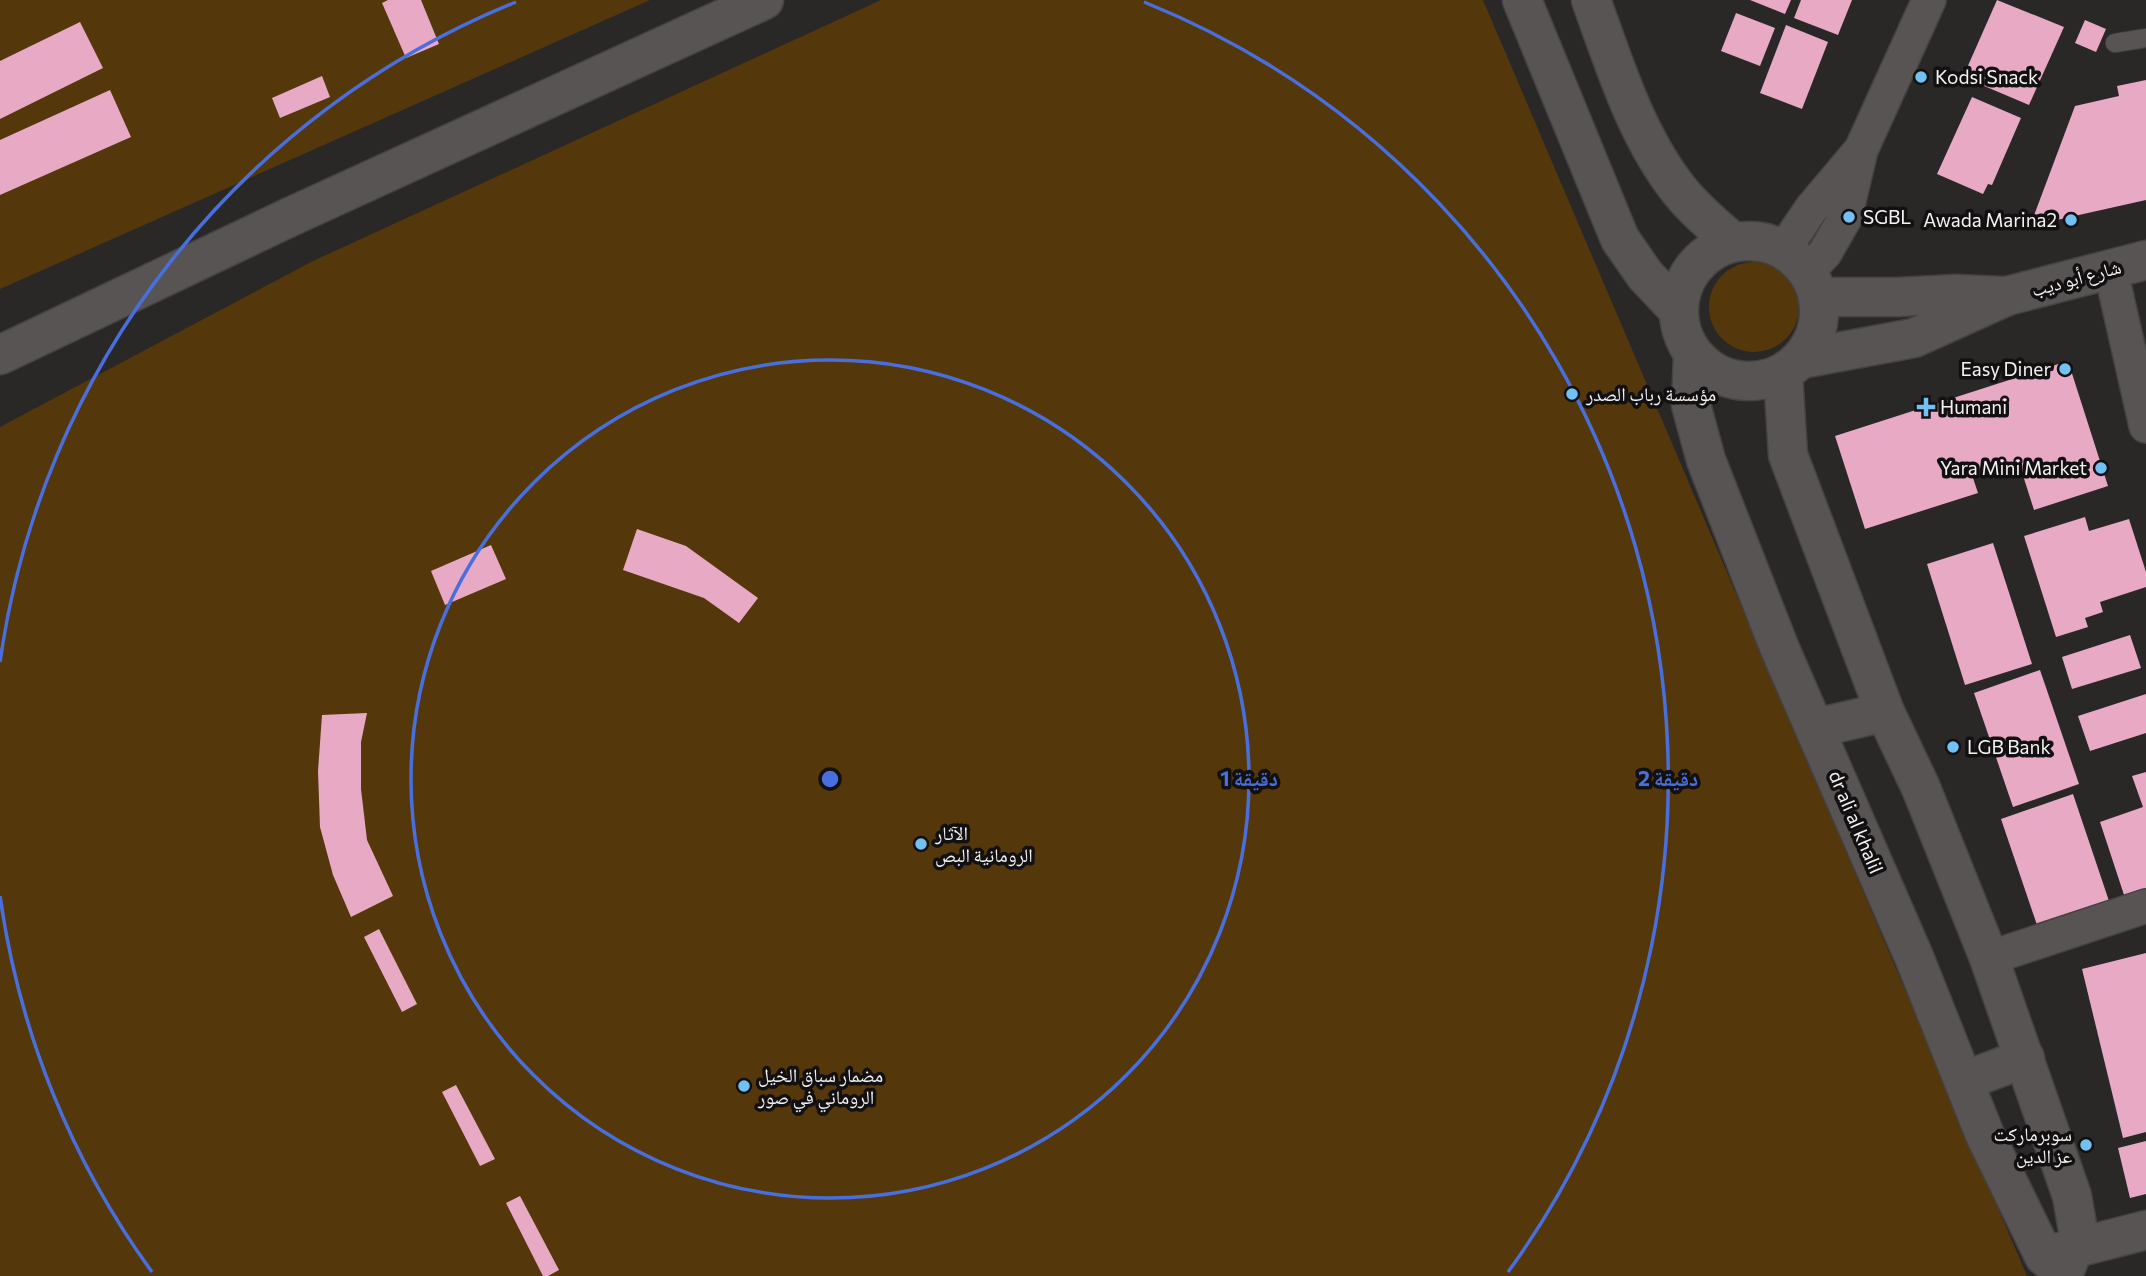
<svg xmlns="http://www.w3.org/2000/svg" width="2146" height="1276" font-family="Commissioner,'Noto Naskh Arabic',sans-serif">
  <style>
    .green { fill: #54380b }
    .building { fill: #e8a9c5 }
    .lines { fill: none; stroke-linecap: round; stroke-linejoin: round }
    .service-casing { stroke: #444242; stroke-width: 20 }
    .minor-casing { stroke: #444242; stroke-width: 36 }
    .tertiary-casing { stroke: #444242; stroke-width: 41 }
    .secondary-casing { stroke: #444242; stroke-width: 41 }
    .service { stroke: #585454; stroke-width: 18 }
    .minor { stroke: #585454; stroke-width: 33 }
    .tertiary { stroke: #585454; stroke-width: 38 }
    .secondary { stroke: #585454; stroke-width: 38 }
    .ring { fill: none; stroke: #486fdd; stroke-width: 3.5 }
    .poi-dot { fill: #71c1f5; stroke: #121010; stroke-width: 2.5 }
    .labels { text-anchor: middle; stroke-width: 7; stroke-linejoin: round; paint-order: stroke }
    .poi-label { font-size: 19px; fill: #f4f2f2; stroke: #121010; text-anchor: start }
    .street-label { font-size: 19px; fill: #f4f2f2; stroke: #121010 }
    .centre { fill: #486fdd; stroke: #121010; stroke-width: 3.5 }
    .ring-label { font-size: 21px; text-anchor: middle; font-weight: bold; fill: #486fdd; stroke: #121010; stroke-width: 7; stroke-linejoin: round; paint-order: stroke }
  </style>
  <rect width="100%" height="100%" fill="#2a2727"/>
  <g class="green">
    <path d="M0,0H650L0,289Z"/>
    <path d="M881,0H1483L2027,1276H0V427L311,262Z"/>
    <circle cx="1754" cy="307" r="45"/>
  </g>
  <g class="building">
    <path d="M388,0H421L439,44L406,58L382,3Z"/>
    <path d="M1750,0H1791L1785,14Z"/>
    <path d="M1801,0H1852L1838,35L1794,18Z"/>
    <path d="M1997,0L2064,27L2029,105L1963,77Z"/>
    <path d="M1736,13L1775,28L1760,66L1721,51Z"/>
    <path d="M2085,20L2106,29L2096,52L2075,43Z"/>
    <path d="M80,22L103,68L0,119V61Z"/>
    <path d="M1786,25L1828,42L1802,109L1760,93Z"/>
    <path d="M322,76L330,97L280,118L272,98Z"/>
    <path d="M2146,80V200L2030,226L2075,106L2119,96L2117,86Z"/>
    <path d="M110,90L131,137L0,195V140Z"/>
    <path d="M1972,97L2021,118L1992,185L1988,184L1983,194L1937,174Z"/>
    <path d="M2068,361L2108,486L2034,510L2019,463L1973,478L1978,493L1865,529L1835,436Z"/>
    <path d="M2085,517L2089,531L2129,519L2146,572V587L2100,602L2103,612L2085,618L2088,627L2056,637L2024,536Z"/>
    <path d="M637,529L686,546L758,598L739,623L704,598L623,570Z"/>
    <path d="M1993,543L2032,664L1965,685L1927,564Z"/>
    <path d="M491,545L506,579L445,605L431,571Z"/>
    <path d="M2130,635L2141,668L2072,689L2062,657Z"/>
    <path d="M2040,670L2079,784L2013,807L1974,693Z"/>
    <path d="M2146,694V733L2090,751L2078,716Z"/>
    <path d="M367,713L361,742V789L367,840L393,896L351,917L333,875L320,827L318,771L322,715Z"/>
    <path d="M2146,772V894L2126,901L2100,822L2143,807L2132,776Z"/>
    <path d="M2073,794L2109,901L2037,925L2001,819Z"/>
    <path d="M379,929L417,1004L402,1012L364,937Z"/>
    <path d="M2146,953V1132L2123,1138L2082,969Z"/>
    <path d="M456,1085L495,1159L480,1166L442,1092Z"/>
    <path d="M2146,1141V1194L2130,1198L2118,1148Z"/>
    <path d="M520,1196L559,1270L548,1276H543L506,1203Z"/>
  </g>
  <g class="lines">
    <defs>
      <path id="service" d="M2115,43L2146,38"/>
      <g id="minor">
        <path d="M1784,249L1811,209L1859,152"/>
        <path d="M2110,267L2146,426"/>
        <path d="M1808,271L1825,253L1845,218L1861,150L1929,0"/>
        <path d="M1989,958L2146,906"/>
      </g>
      <g id="tertiary">
        <path d="M1693,355L1691,405L1706,460L1780,649L1914,957L1985,1135L2044,1256L2064,1272L2079,1236L2072,1196L1989,958L1921,788L1885,712L1788,455L1783,374"/>
        <path d="M1816,728L1885,712"/>
        <path d="M1964,1081L2025,1058"/>
        <path d="M2056,1253L2146,1230"/>
      </g>
      <g id="secondary">
        <path d="M1522,0L1620,239L1645,275L1678,310"/>
        <path d="M1591,0C1614,63 1636,136 1679,190C1694,209 1714,226 1733,242"/>
        <circle cx="1749" cy="311" r="70"/>
        <path d="M1819,297H1898L1956,294L2002,296"/>
        <path d="M0,355L290,217L764,0"/>
        <path d="M1801,359L1914,338L2007,296L2146,260"/>
      </g>
    </defs>
    <use href="#service" class="service-casing"/>
    <use href="#minor" class="minor-casing"/>
    <use href="#tertiary" class="tertiary-casing"/>
    <use href="#secondary" class="secondary-casing"/>
    <use href="#service" class="service"/>
    <use href="#minor" class="minor"/>
    <use href="#tertiary" class="tertiary"/>
    <use href="#secondary" class="secondary"/>
  </g>
  <g class="ring">
    <circle cx="830" cy="779" r="419"/>
    <path d="M152 1272A838 838 0 0 1 0 896M0 662A838 838 0 0 1 516 2M1144 2A838 838 0 0 1 1508 1272"/>
  </g>
  <g class="poi-dot">
    <circle cx="1921" cy="77" r="7"/>
    <circle cx="1849" cy="217" r="7"/>
    <circle cx="2071" cy="220" r="7"/>
    <circle cx="2065" cy="369" r="7"/>
    <circle cx="1572" cy="394" r="7"/>
    <path d="M1922.5 396.5h7v7h7v7h-7v7h-7v-7h-7v-7h7z"/>
    <circle cx="2101" cy="468" r="7"/>
    <circle cx="1953" cy="747" r="7"/>
    <circle cx="921" cy="844" r="7"/>
    <circle cx="744" cy="1086" r="7"/>
    <circle cx="2086" cy="1145" r="7"/>
  </g>
  <g class="labels">
    <g class="poi-label">
      <text x="1935" y="84">Kodsi Snack</text>
      <text x="1863" y="224">SGBL</text>
      <text x="2057" y="227" text-anchor="end">Awada Marina2</text>
      <text x="2051" y="376" text-anchor="end">Easy Diner</text>
      <text x="1586" y="401">مؤسسة رباب الصدر</text>
      <text x="1940" y="414">Humani</text>
      <text x="2087" y="475" text-anchor="end">Yara Mini Market</text>
      <text x="1967" y="754">LGB Bank</text>
      <text x="935" y="840">الآثار<tspan x="935" dy="22">الرومانية البص</tspan></text>
      <text x="758" y="1082">مضمار سباق الخيل<tspan x="758" dy="22">الروماني في صور</tspan></text>
      <text x="2072" y="1141" text-anchor="end">سوبرماركت<tspan x="2072" dy="22">عز الدين</tspan></text>
    </g>
    <g class="street-label">
      <text transform="translate(2076 278) rotate(-15)" y="7">شارع أبو ديب</text>
      <text transform="translate(1856 822) rotate(67)" y="7">dr ali al khalil</text>
    </g>
  </g>
  <circle cx="830" cy="779" r="10" class="centre"/>
  <g class="ring-label">
    <text x="1249" y="786">1 دقيقة</text>
    <text x="1668" y="786">2 دقيقة</text>
  </g>
</svg>
